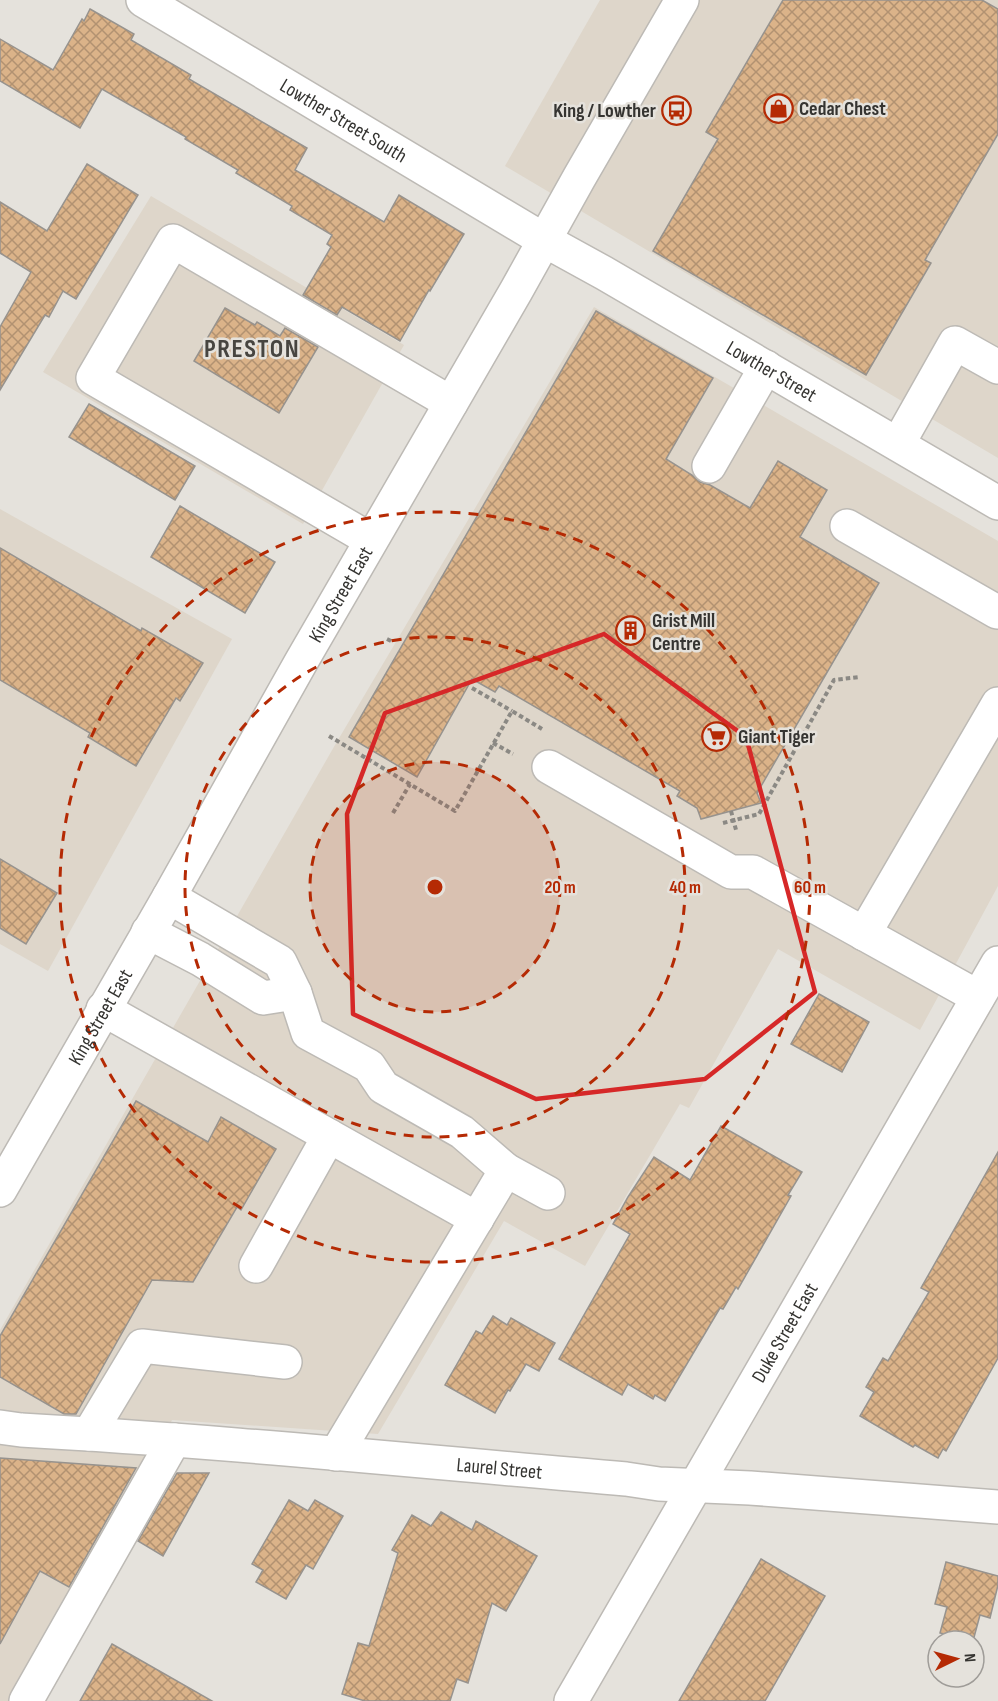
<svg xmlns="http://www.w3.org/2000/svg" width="998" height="1701" font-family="'Sofia Sans Condensed',sans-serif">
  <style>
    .built { fill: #ded6ca }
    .building { fill: url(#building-cross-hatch); stroke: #97938e; stroke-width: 1.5 }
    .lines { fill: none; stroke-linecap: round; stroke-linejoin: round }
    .minor-casing { stroke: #bdbab5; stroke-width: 36 }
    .major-casing { stroke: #bdbab5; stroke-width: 36 }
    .path { stroke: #8b8984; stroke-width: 4; stroke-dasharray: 4.5 3; stroke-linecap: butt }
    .minor { stroke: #fff; stroke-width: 33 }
    .major { stroke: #fff; stroke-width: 33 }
    .marked { fill: none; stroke: #d62828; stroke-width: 4.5; stroke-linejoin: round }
    .ring { fill: none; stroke: #b52a04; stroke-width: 3; stroke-dasharray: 10 8 }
    .labels { text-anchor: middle; stroke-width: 5; stroke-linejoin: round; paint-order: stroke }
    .poi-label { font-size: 20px; font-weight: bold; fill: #353431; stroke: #e5e2dc; text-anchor: start }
    .street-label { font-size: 20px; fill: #353431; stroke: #e5e2dc }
    .district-label { font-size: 26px; font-weight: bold; letter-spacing: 1.5px; fill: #474540; stroke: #e5e2dc }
    .centre { fill: #b52a04; stroke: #e5e2dc; stroke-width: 3 }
    .ring-label { font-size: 18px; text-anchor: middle; font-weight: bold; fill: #b52a04; stroke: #e5e2dc; stroke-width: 5; stroke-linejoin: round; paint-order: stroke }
  </style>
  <defs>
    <pattern id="building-cross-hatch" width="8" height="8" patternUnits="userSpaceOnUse" patternTransform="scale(1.5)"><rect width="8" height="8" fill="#dbb389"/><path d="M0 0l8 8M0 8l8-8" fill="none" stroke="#b29271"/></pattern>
  </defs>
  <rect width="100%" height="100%" fill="#e5e2dc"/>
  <g class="built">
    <path d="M600,0H998V458L505,166Z"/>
    <path d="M151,196L404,345L303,524L43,372Z"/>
    <path d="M594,307L998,541V886L920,1030L778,949L689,1108L680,1104L585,1266L504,1221L378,1434L172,1420L146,1471L40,1701H0V1330L335,745Z"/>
    <path d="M0,509L232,639L48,971L0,944Z"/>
  </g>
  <g class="building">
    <path d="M783,0H982L998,9V134L925,260L931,263L866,375L653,251L718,139L706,132Z"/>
    <path d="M90,9L134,34L131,40L191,75L189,79L307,148L295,170L384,222L399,195L464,234L430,291L429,290L400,341L342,307L337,315L303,295L331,247L327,244L332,235L290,210L292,206L236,173L238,170L185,139L186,137L102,89L80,128L0,81V39L53,70L82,19L84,21Z"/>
    <path d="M87,164L138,195L76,299L63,291L49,317L45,315L0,390V327L31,272L0,253V202L47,231Z"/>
    <path d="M225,308L255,325L257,322L280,336L285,328L318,347L279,413L194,361Z"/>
    <path d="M596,311L713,378L666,459L692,475L700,482L710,485L750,508L778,461L827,490L800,537L879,583L757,793L761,803L701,819L697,808L677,796L680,791L499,686L495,692L472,679L417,777L349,737Z"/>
    <path d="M89,404L195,466L175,500L69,437Z"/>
    <path d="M180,506L275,562L245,613L151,557Z"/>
    <path d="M0,548L141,631L142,628L203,663L180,701L176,698L136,766L88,737L90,733L0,680Z"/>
    <path d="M0,859L57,893L26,944L0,928Z"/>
    <path d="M819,994L869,1022L842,1072L791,1044Z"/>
    <path d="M136,1101L208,1142L221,1117L276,1149L241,1210L237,1207L193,1282L152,1280L76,1414H64L0,1377V1336Z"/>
    <path d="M721,1126L802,1172L788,1195L791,1196L738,1289L736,1287L723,1309L720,1308L665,1401L655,1395L653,1399L628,1384L622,1395L559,1359L630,1234L613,1224L628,1197L654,1157L690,1180Z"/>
    <path d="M998,1152V1358L946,1451L943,1449L938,1458L915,1445L913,1447L860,1416L874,1392L866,1387L883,1358L888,1361L929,1292L921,1288Z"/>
    <path d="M493,1316L507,1325L511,1318L555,1343L539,1371L526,1364L510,1391L508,1390L495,1413L445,1385L476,1331L482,1334Z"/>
    <path d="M0,1458L136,1468L69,1587L40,1571L0,1644Z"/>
    <path d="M177,1473H209L163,1556L138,1541Z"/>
    <path d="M289,1500L308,1511L315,1500L343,1516L313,1569L306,1565L286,1599L256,1582L263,1570L252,1564Z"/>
    <path d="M441,1512L472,1530L476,1521L537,1556L506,1611L492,1603L468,1683L457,1679L450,1701H365L342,1694L358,1643L369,1646L398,1553L392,1550L412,1515L431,1526Z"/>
    <path d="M761,1559L825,1596L765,1701H679Z"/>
    <path d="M946,1562L998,1576V1585L990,1618L980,1615L973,1641L940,1633L947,1607L935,1604Z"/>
    <path d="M112,1644L212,1701H80Z"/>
  </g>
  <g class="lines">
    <defs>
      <g id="minor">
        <path id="s1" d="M143,0L544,240L604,273L998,503"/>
        <path d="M898,444L955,343L998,367"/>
        <path d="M709,466L766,367"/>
        <path d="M847,526L997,612"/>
        <path d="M371,540L93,378L173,241L451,403"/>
        <path d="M549,767L731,872H753L978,997"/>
        <path d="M169,897L280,962L295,993L308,1033L369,1066L383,1087L462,1132L506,1170L548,1193"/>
        <path d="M148,932L200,959L263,998L295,993"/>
        <path d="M864,934L998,704"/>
        <path d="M103,1009L477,1219"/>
        <path d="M256,1266L329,1136"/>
        <path id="s2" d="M0,1427L21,1430C223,1441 425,1462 626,1479L659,1484L750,1488L998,1507"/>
        <path d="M89,1434L142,1346L285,1362"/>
        <path d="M336,1454L506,1170"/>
        <path d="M26,1701L174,1440"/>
        <path id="s3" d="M571,1701L998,963"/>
      </g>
      <g id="major">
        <path id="s4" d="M0,1190L169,897L301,662L516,291L579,178L682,0"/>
      </g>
    </defs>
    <use href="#minor" class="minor-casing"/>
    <use href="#major" class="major-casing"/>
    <g class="path">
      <path d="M387,639L393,642"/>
      <path d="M472,688L512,711"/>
      <path d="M329,736L455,811L512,711L542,729"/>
      <path d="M493,743L513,754"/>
      <path d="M731,811L736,830"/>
      <path d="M393,813L410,784"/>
      <path d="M723,823L759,814L834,680L859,677"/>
    </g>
    <use href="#minor" class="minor"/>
    <use href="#major" class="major"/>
  </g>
  <path class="marked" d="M604,634L746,737L815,992L705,1079L536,1099L353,1014L347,814L385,713Z"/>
  <circle cx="435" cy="887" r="125" fill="#b52a04" fill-opacity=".12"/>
  <g class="ring">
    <circle cx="435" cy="887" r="125"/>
    <circle cx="435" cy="887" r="250"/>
    <circle cx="435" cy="887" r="375"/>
  </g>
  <defs>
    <symbol id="shop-ring" viewBox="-11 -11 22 22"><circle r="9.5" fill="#e5e2dc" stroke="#b52a04" stroke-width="1.5"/><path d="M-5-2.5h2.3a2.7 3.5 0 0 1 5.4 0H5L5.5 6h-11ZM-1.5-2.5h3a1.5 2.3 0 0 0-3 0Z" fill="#b52a04"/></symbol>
    <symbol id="bus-ring" viewBox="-11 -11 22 22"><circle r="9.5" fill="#e5e2dc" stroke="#b52a04" stroke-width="1.5"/><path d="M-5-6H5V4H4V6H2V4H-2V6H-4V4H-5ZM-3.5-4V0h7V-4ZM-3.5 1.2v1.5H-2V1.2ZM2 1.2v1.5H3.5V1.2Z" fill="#b52a04"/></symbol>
    <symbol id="building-ring" viewBox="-11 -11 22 22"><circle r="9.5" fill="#e5e2dc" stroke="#b52a04" stroke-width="1.5"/><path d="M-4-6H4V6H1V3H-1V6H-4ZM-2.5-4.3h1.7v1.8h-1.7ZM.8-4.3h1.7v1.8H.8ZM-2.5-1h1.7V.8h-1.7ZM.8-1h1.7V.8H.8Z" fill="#b52a04"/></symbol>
    <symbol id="supermarket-ring" viewBox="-11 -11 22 22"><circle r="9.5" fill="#e5e2dc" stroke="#b52a04" stroke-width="1.5"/><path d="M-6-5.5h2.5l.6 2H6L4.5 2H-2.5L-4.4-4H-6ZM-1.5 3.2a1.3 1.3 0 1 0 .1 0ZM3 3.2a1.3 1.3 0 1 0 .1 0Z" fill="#b52a04"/></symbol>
  </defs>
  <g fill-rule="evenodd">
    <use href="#shop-ring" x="762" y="92" width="33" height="33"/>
    <use href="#bus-ring" x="660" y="94" width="33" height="33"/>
    <use href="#building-ring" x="614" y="614" width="33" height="33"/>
    <use href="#supermarket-ring" x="700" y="720" width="33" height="33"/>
  </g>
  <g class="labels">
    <g class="poi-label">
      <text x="799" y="115">Cedar Chest</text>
      <text x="656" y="117" text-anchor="end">King / Lowther</text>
      <text x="652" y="627">Grist Mill<tspan x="652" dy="23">Centre</tspan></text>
      <text x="738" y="743">Giant Tiger</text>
    </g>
    <g class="street-label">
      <text dy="7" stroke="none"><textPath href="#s1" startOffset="234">Lowther Street South</textPath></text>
      <text dy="7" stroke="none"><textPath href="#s1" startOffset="730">Lowther Street</textPath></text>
      <text dy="7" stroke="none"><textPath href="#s4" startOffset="686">King Street East</textPath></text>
      <text dy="7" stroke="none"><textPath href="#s4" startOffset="200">King Street East</textPath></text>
      <text dy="7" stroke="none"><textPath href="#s3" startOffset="426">Duke Street East</textPath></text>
      <text dy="7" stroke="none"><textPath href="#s2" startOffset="501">Laurel Street</textPath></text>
    </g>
    <g class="district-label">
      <text x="252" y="357">PRESTON</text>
    </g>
  </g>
  <circle cx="435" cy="887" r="9" class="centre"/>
  <g class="ring-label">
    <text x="560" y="893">20 m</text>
    <text x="685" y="893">40 m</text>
    <text x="810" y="893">60 m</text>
  </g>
  <g transform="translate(956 1659) rotate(85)"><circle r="28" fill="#e5e2dc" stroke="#9f9c98" stroke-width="1.5"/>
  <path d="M0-4.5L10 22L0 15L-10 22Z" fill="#b52a04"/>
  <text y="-9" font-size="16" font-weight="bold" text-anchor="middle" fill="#353431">N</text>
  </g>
</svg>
